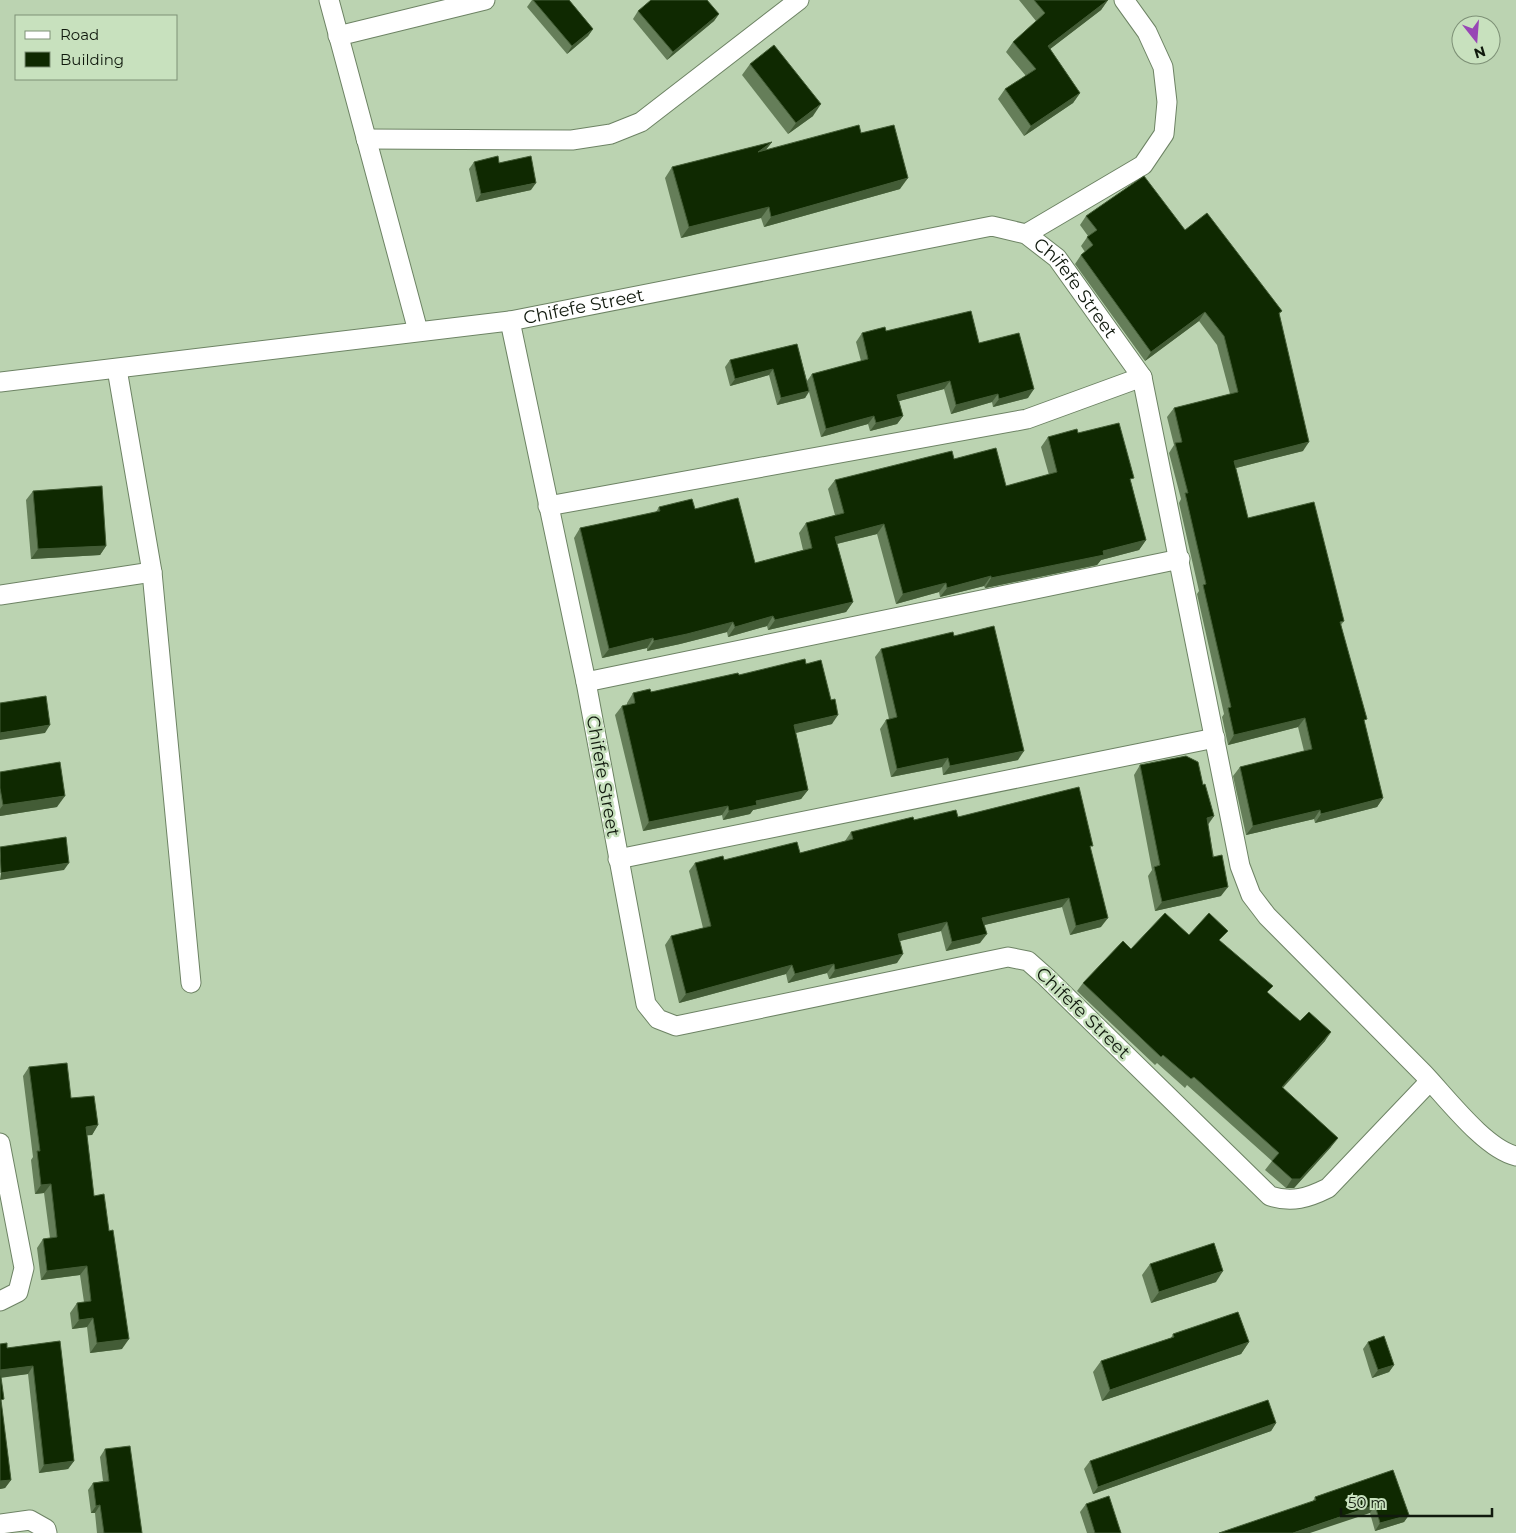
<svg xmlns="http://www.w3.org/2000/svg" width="1516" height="1533" font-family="Montserrat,sans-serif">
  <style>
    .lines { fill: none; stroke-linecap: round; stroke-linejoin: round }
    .minor-casing { stroke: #6d8364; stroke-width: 21 }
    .minor { stroke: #fff; stroke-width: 19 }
    .wall { fill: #657e59 }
    .shaded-wall { fill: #435c36 }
    .building { fill: #0f2901; stroke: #435c36 }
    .labels { text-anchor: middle; stroke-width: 5; stroke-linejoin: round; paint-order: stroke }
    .street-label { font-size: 18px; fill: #10190d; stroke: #c8e1be }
  </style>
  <rect width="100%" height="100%" fill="#bbd3b1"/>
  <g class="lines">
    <defs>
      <g id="minor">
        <path d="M329,0L418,331"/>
        <path d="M338,36L485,0"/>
        <path d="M366,139L572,140L611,134L641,122L799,0"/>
        <path d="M1026,234L1143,165L1164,134L1167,102L1163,67L1147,32L1124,0"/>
        <path d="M0,382L510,321"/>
        <path d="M548,506L1027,419L1142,377"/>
        <path d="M152,572L191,983"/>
        <path d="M0,595L152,572L117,369"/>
        <path d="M586,682L1180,559"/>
        <path d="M618,859L1215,738"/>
        <path id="s1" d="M1430,1081L1328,1188C1308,1198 1292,1203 1270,1196L1046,977L1028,961L1008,957L676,1026L658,1019L646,1004L586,682L510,321L992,226L1026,234L1057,258L1142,377L1240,866L1251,895L1267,916C1319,968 1371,1021 1423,1073C1446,1097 1485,1149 1516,1156"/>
        <path d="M0,1143L24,1268L18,1292L0,1301"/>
        <path d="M0,1524L30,1520L46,1529L47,1533"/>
      </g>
    </defs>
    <use href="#minor" class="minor-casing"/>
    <use href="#minor" class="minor"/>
  </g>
  <g class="wall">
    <path d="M532,0H569L593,29L588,36L567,54L527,7Z"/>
    <path d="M1019,0H1108L1101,10L1050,49L1080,93L1073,103L1024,136L998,99L1005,89L1026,76L1006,52L1013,42L1036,21Z"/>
    <path d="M638,11L719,14L714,21L667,60L633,19Z"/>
    <path d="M750,64L813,116L788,134L742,75Z"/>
    <path d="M861,133L900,189L764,227L761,218L681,238L665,178L672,167L772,142L765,151Z"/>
    <path d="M474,162L499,163L531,190L476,202L469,169Z"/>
    <path d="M1086,216L1185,230L1282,311L1279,314L1303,451L1236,468L1248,518L1344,621L1341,625L1383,798L1377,807L1315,823L1314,819L1246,835L1233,776L1240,767L1304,751L1298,727L1228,745L1222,717L1224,714L1197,594L1199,591L1179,503L1181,499L1169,453L1174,445L1167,417L1174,408L1230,394L1217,345L1199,321L1145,361L1075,264L1081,255L1085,252L1081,246L1088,236L1080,225Z"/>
    <path d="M886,331L979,343L1028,398L993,407L992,402L951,414L944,389L899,401L903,416L897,424L870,431L868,424L821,437L809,392L805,398L777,405L769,375L730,386L725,367L730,360L797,344L807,381L812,374L861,361L856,342L862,333Z"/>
    <path d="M1078,433L1131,482L1146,540L1139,550L1101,560L1097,565L985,588L984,586L940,597L939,592L896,604L877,534L837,544L853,602L846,612L768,630L767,626L728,637L727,632L680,644L647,651V648L602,658L574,538L580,528L656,512L659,507L695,509L755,563L803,550L799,533L806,523L835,515L828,489L835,480L954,459L1006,486L1049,475L1041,447L1048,437Z"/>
    <path d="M33,491L106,546L100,555L31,559L26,500Z"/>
    <path d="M954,636L1018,760L943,775L942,767L891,777L880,729L886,720L889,719L875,657L881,649Z"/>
    <path d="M806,664L832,724L796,733L808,790L801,799L753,810L750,814L723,820L722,815L643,831L615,715L622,706L627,705V703L633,693L651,692L739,675Z"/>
    <path d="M1140,765L1203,785L1214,816L1208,825L1221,896L1155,911L1148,876L1152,870L1134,775Z"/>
    <path d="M0,772L57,807L0,816Z"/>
    <path d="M958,817L1090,849L1101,927L1070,935L1062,907L984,925L980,943L946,951L941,931L899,941L897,963L829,979L827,973L788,983L786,974L679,1003L665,945L671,936L703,928L689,871L695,863L800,853L845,841L851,832L914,820Z"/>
    <path d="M1189,935L1220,941L1268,993L1300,1021L1325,1041L1283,1088L1331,1147L1294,1188H1286L1265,1170L1272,1161L1187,1085L1185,1088L1157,1063L1155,1065L1077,991L1083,983L1131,949Z"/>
    <path d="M29,1067L71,1098L98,1125L92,1135H87L94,1196L122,1349L90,1353L87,1327L72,1329L70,1313L77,1303L84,1302L80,1275L41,1280L37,1248L43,1239L50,1238L44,1193L35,1194L31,1160L33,1157L23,1076Z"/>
    <path d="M1150,1264L1216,1282L1151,1303L1142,1275Z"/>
    <path d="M1173,1334L1249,1342L1241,1354L1102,1401L1093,1372L1101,1361L1171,1338Z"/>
    <path d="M60,1341L74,1461L68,1469L39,1473L28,1374L1,1377V1403L11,1480L5,1488L0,1489V1344L7,1348Z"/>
    <path d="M1368,1342L1394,1365L1389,1372L1372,1378L1363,1349Z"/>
    <path d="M1276,1423L1271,1431L1093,1494L1084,1469L1090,1461Z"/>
    <path d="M105,1449L142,1533H97L95,1513H91L88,1490L93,1483L103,1481L100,1457Z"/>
    <path d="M1393,1470L1409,1515L1404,1522L1375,1531L1370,1513L1313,1501L1315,1497Z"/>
    <path d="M1086,1504L1121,1533H1087L1080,1512Z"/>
  </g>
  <g class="shaded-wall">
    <path d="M1108,0L1101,10L1041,56L1048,46Z"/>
    <path d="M719,14L714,21L667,60L673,52Z"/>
    <path d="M593,29L588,36L567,54L572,46Z"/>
    <path d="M1080,93L1073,103L1024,136L1031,126Z"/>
    <path d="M821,104L813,116L788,134L796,123Z"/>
    <path d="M772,142L764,152H758Z"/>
    <path d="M908,178L900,189L764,227L771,217Z"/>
    <path d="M536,183L531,190L476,202L481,194Z"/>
    <path d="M769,207L761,218L681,238L689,227Z"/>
    <path d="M1205,312L1199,321L1145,361L1151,352Z"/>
    <path d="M773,369L769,375L730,386L735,379Z"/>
    <path d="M950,381L944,389L892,403L897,395Z"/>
    <path d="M1034,389L1028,398L993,407L999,399Z"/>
    <path d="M809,391L805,398L777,405L781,398Z"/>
    <path d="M998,394L992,402L951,414L956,405Z"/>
    <path d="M874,416L868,424L821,437L826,429Z"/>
    <path d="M903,416L897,424L870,431L876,423Z"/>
    <path d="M1309,442L1303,451L1228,470L1234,461Z"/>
    <path d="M884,524L877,534L828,546L835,537Z"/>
    <path d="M1146,540L1139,550L1101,560L1097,565L985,588L991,578L1103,551Z"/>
    <path d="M106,546L100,555L31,559L38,549Z"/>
    <path d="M991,576L984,586L940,597L947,588Z"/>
    <path d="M946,583L939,592L896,604L903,594Z"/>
    <path d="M853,602L846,612L768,630L775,620Z"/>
    <path d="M773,616L767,626L728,637L735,627Z"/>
    <path d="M733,622L727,632L680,644L647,651L654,641Z"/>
    <path d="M653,638L647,648L602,658L609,649Z"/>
    <path d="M838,715L832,724L787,735L794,725Z"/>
    <path d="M1305,718L1298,727L1228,745L1234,735Z"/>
    <path d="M50,725L45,733L0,740V733Z"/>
    <path d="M1024,751L1018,760L943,775L950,766Z"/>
    <path d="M948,758L942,767L891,777L897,769Z"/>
    <path d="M808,790L801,799L753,810L750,814L723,820L729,811L756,801Z"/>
    <path d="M65,796L57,807L0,816V809L3,805Z"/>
    <path d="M1383,798L1377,807L1315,823L1321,814Z"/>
    <path d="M728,806L722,815L643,831L649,822Z"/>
    <path d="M1320,810L1314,819L1246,835L1253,826Z"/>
    <path d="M1214,816L1207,825V818Z"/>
    <path d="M69,863L64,870L0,880L1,873Z"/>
    <path d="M1228,887L1221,896L1155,911L1162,902Z"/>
    <path d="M1069,898L1062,907L976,927L982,918Z"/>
    <path d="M1108,918L1101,927L1070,935L1076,926Z"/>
    <path d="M947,922L941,931L892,943L898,934Z"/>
    <path d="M987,934L980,943L946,951L952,942Z"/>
    <path d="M903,954L897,963L829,979L835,970Z"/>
    <path d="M834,964L827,973L788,983L795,974Z"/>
    <path d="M792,965L786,974L679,1003L686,994Z"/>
    <path d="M1331,1032L1325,1041L1276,1095L1282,1087Z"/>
    <path d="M98,1125L92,1135L80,1136L86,1127Z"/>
    <path d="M1338,1138L1331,1147L1294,1188H1286L1292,1179Z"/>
    <path d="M51,1184L44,1193L35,1194L41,1185Z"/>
    <path d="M87,1266L80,1275L41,1280L47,1271Z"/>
    <path d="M1223,1271L1216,1282L1151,1303L1159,1292Z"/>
    <path d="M93,1318L87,1327L72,1329L79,1320Z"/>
    <path d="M129,1339L122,1349L90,1353L97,1343Z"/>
    <path d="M1249,1342L1241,1354L1102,1401L1110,1390Z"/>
    <path d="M1394,1365L1389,1372L1372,1378L1378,1370Z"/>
    <path d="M33,1366L28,1374L0,1378V1370Z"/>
    <path d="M1276,1423L1271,1431L1093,1494L1098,1487Z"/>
    <path d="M74,1461L68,1469L39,1473L44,1465Z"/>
    <path d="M11,1480L5,1488L0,1489V1481Z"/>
    <path d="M100,1505L95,1513H91L96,1506Z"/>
    <path d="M1375,1505L1370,1513L1310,1533H1293Z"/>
    <path d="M1409,1515L1404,1522L1375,1531L1380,1523Z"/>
  </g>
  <g class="building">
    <path d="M533,0H569L593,29L572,46Z"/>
    <path d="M651,0H707L719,14L673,52L638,11Z"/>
    <path d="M1034,0H1108L1048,46L1080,93L1031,126L1005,89L1036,69L1013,42L1045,13Z"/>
    <path d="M774,45L821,104L796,123L750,64Z"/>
    <path d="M859,125L861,133L894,125L908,178L771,217L769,207L689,227L672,167L772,142L758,152Z"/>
    <path d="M498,156L499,163L531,156L536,183L481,194L474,162Z"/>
    <path d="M1144,176L1185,230L1207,213L1282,311L1279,313L1309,442L1234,461L1248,518L1314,502L1344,621L1340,622L1367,719L1364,720L1383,798L1321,814L1320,810L1253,826L1240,767L1312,749L1305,718L1234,735L1228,708L1231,707L1203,585L1206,584L1185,493H1188L1175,443L1182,442L1174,408L1238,392L1224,336L1205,312L1151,352L1081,255L1093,245L1087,237L1097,230L1086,216Z"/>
    <path d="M971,311L979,343L1019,333L1034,389L999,399L998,394L956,405L950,381L897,395L903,416L876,423L874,416L826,429L812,374L868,359L862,333L885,327L886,331Z"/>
    <path d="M797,344L809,391L781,398L773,369L735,379L730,360Z"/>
    <path d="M1119,423L1134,478L1130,479L1146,540L1103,551L1104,555L991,578V576L947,588L946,583L903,594L884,524L835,537L853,602L775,620L773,616L735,627L733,622L687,634L654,641L653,638L609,649L580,528L660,511L659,507L692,499L695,509L738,498L755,563L812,548L806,523L844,513L835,480L952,451L954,459L996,448L1006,486L1057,472L1048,437L1077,429L1078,433Z"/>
    <path d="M102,486L106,546L38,549L33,491Z"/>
    <path d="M994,626L1024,751L950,766L948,758L897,769L886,720L897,717L881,649L953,632L954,636Z"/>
    <path d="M805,659L806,664L821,660L831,700L835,699L838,715L794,725L808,790L756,801L757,805L729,811L728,806L649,822L622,706L635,703L633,693L650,689L651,692L738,673L739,675Z"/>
    <path d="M46,696L50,725L0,733V703Z"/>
    <path d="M1186,756L1198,762L1203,785L1205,784L1214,816L1207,818L1213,857L1222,855L1228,887L1162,902L1154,867L1160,865L1140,765Z"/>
    <path d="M60,762L65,796L3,805L0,788V772Z"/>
    <path d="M1079,787L1093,846H1090L1108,918L1076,926L1069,898L982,918L987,934L952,942L947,922L898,934L903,954L835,970L834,964L795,974L792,965L686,994L671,936L711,926L695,863L723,856L724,860L797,842L800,853L853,839L851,832L913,817L914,820L956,810L958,817Z"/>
    <path d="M66,837L69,863L1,873L0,847Z"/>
    <path d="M1165,913L1189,935L1209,913L1228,931L1219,940L1273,986L1267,992L1300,1021L1309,1012L1331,1032L1282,1087L1338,1138L1300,1179H1292L1272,1161L1279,1153L1194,1077L1191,1079L1163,1055L1161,1057L1083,983L1123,941L1131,949Z"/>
    <path d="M67,1063L71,1098L94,1096L98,1125L86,1127L94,1196L104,1194L109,1231L113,1230L129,1339L97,1343L93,1318L79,1320L77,1303L91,1301L87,1266L47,1271L43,1239L57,1237L51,1184L41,1185L37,1151H40L29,1067Z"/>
    <path d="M1214,1243L1223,1271L1159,1292L1150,1264Z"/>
    <path d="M1238,1312L1249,1342L1110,1390L1101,1361L1174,1337L1173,1334Z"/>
    <path d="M1384,1336L1394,1365L1378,1370L1368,1342Z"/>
    <path d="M60,1341L74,1461L44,1465L33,1366L0,1370L4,1399L1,1400L11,1480L0,1481V1344L7,1343V1348Z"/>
    <path d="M1268,1400L1276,1423L1098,1487L1090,1461Z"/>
    <path d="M130,1446L142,1533H104L100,1505L96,1506L93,1483L109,1481L105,1449Z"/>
    <path d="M1393,1470L1409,1515L1380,1523L1375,1505L1293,1533H1219L1316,1500L1315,1497Z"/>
    <path d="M1109,1496L1121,1533H1095L1086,1504Z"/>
  </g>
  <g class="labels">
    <g class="street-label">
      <text dy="6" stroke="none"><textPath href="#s1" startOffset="2240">Chifefe Street</textPath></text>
      <text dy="6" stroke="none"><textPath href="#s1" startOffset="1715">Chifefe Street</textPath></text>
      <text transform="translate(603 776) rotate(80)" y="6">Chifefe Street</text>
      <text transform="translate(1083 1013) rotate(44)" y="6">Chifefe Street</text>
    </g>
  </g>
  <rect x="15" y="15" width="162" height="65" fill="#c8e1be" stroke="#7e9177"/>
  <rect x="25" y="31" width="25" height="8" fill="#ffffff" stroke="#7e9177"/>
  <text x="60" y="40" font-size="15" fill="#10190d">Road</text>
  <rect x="25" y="52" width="25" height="15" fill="#0f2901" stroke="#7e9177"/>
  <text x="60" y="65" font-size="15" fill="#10190d">Building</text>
  <g transform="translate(1476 40) rotate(163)"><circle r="24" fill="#c8e1be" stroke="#7e9177"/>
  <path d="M0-4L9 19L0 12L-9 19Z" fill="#9846b5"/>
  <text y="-8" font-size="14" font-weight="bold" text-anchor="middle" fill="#10190d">N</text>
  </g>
  <path d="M1341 1508v8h151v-8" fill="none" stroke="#10190d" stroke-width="2.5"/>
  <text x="1348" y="1508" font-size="15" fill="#10190d" stroke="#c8e1be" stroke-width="4" paint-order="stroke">50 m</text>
</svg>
